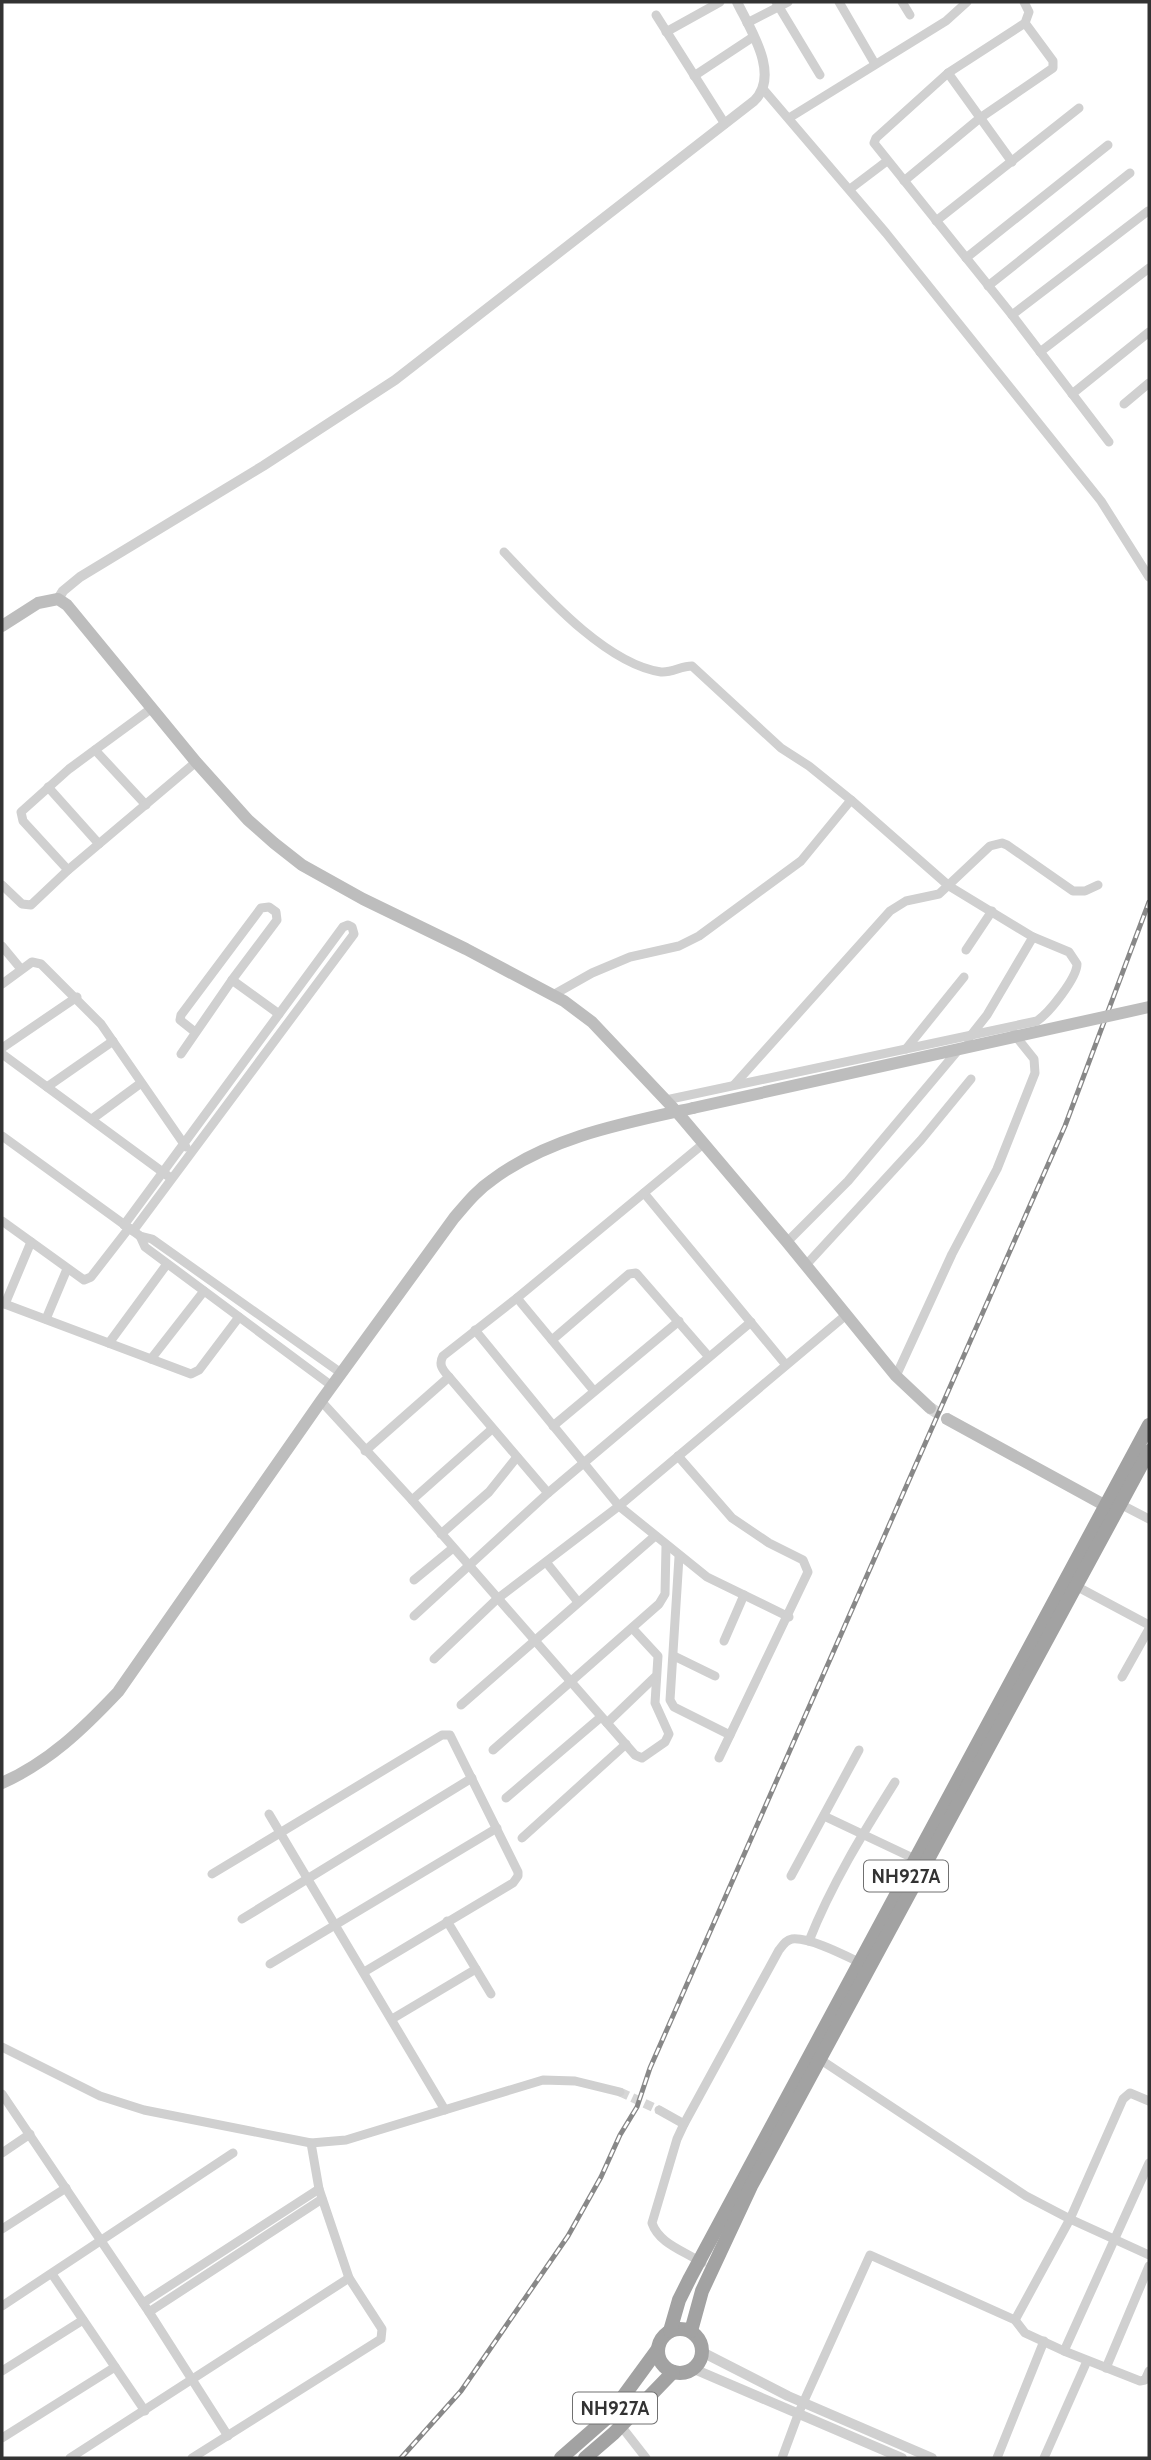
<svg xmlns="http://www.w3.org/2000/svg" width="1151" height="2460" font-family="Cabin,sans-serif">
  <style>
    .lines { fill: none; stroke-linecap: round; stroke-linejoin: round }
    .minor-tunnel { stroke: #d6d6d6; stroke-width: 9; stroke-dasharray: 9 4.5; stroke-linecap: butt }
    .secondary-tunnel { stroke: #d6d6d6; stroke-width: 12; stroke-dasharray: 12 6; stroke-linecap: butt }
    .minor { stroke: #d0d0d0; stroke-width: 9 }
    .tertiary { stroke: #d0d0d0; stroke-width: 10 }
    .secondary { stroke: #bdbdbd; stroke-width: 12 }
    .trunk { stroke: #a2a2a2; stroke-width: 14 }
    .rail-casing { stroke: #888; stroke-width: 5 }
    .rail { stroke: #fff; stroke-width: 2.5; stroke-dasharray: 8; stroke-linecap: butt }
    .secondary-bridge { stroke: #bdbdbd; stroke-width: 12 }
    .labels { text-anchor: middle; stroke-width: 7; stroke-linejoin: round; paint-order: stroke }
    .shield { fill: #fff; stroke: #707070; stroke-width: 2 }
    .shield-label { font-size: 19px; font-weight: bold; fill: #333 }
  </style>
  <rect width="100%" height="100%" fill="#fff"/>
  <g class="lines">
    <path class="minor-tunnel" d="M620,2092L659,2110"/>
    <path class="secondary-tunnel" d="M930,1408L947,1419"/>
    <g class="minor">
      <path d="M776,2L820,75"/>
      <path d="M839,2L875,64"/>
      <path d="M902,2L910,15"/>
      <path d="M1024,2L1029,12L1025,23L948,73L876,138L874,143L1012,315L1109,442"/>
      <path d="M656,15L725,124"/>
      <path d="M747,23L788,2"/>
      <path d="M666,32L720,2"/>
      <path d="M948,73L1012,162"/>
      <path d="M694,76L753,37"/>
      <path d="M763,89L886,233L1101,501L1149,577"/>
      <path d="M789,118L946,21L967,2"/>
      <path d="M904,181L980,118L1053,68V61L1025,23"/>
      <path d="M850,189L887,161"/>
      <path d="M936,221L1079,108"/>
      <path d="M966,258L1108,145"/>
      <path d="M988,286L1130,173"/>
      <path d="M1012,315L1148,211"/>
      <path d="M1040,352L1149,268"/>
      <path d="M1072,394L1149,332"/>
      <path d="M1124,404L1149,383"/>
      <path d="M504,552C542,592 605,664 661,672C672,673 681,666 692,666L781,748L809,766L851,800L949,886L1033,937L1069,952L1077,964C1077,978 1049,1013 1037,1021L666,1100"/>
      <path d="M95,750L146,805"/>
      <path d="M48,787L99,844"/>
      <path d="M68,870L23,821L21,812L69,769L152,708"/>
      <path d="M2,885L22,904L31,905L68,870L196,762"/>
      <path d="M2,946L21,969"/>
      <path d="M966,950L992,911"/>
      <path d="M232,980L279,1014"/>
      <path d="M2,984L32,962L41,964L101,1024L186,1147"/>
      <path d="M553,995L592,973L630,957L679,946L699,936L801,861L851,800"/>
      <path d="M968,1039L987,1015L1033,937"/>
      <path d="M2,1048L77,997"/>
      <path d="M906,1049L964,977"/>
      <path d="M2,1054L168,1176"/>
      <path d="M181,1054L232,980L277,920L276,912L269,907L261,908L181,1015L180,1020L195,1032"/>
      <path d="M734,1085L890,911L906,901L939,894L990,846L1002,843L1007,845L1073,891H1085L1098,885"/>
      <path d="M47,1087L113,1041"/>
      <path d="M92,1119L141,1083"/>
      <path d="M2,1136L140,1236L152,1239L341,1373"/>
      <path d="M644,1193L786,1365"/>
      <path d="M2,1221L84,1280L91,1277L129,1228"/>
      <path d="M124,1225L343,927L348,925L352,927L354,934L133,1231"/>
      <path d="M140,1236L145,1247L332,1386"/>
      <path d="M787,1242L848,1181L959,1049"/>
      <path d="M806,1265L921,1140L971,1079"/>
      <path d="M517,1298L594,1391"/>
      <path d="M2,1303L191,1374L199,1370L239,1317"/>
      <path d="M5,1304L31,1242"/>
      <path d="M46,1319L67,1269"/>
      <path d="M475,1330L619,1506L707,1577L789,1617"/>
      <path d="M552,1340L629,1274L636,1273L709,1357"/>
      <path d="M109,1343L167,1264"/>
      <path d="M151,1359L204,1291"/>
      <path d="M896,1376L952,1254L997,1169L1035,1073L1034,1059L1014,1034"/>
      <path d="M321,1401L412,1500L607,1723L635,1755L642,1758L665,1742L669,1734L655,1703L658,1656L633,1629"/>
      <path d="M553,1426L679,1321"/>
      <path d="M365,1451L449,1377"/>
      <path d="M678,1456L732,1518L769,1543L803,1560L808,1572L719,1758"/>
      <path d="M548,1493L449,1377C443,1370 438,1365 443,1356L517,1298L703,1144"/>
      <path d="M412,1500L492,1429"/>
      <path d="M1120,1504L1149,1519"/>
      <path d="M441,1534L489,1492L517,1457"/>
      <path d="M679,1557L670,1700L674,1707L730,1735"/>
      <path d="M546,1562L578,1602"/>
      <path d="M414,1580L453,1548"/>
      <path d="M1076,1586L1149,1625"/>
      <path d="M414,1616L548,1493L751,1322"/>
      <path d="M724,1641L744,1595"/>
      <path d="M674,1656L715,1676"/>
      <path d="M434,1659L497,1599L619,1506L846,1315"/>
      <path d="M1122,1677L1149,1629"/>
      <path d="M461,1705L655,1536"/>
      <path d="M607,1723L655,1677"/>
      <path d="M493,1750L659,1604L665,1594L666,1546"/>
      <path d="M506,1798L601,1717"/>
      <path d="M269,1814L445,2110"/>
      <path d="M824,1816L915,1859"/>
      <path d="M522,1838L626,1744"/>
      <path d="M212,1874L442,1735H450L518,1872V1876L513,1883L364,1972"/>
      <path d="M791,1876L859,1750"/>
      <path d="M242,1919L472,1778"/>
      <path d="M447,1921L491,1994"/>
      <path d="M809,1941C831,1885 863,1833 895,1782"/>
      <path d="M270,1964L497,1828"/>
      <path d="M392,2019L476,1969"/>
      <path d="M2,2047L100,2096L144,2110L311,2143L346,2140L543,2080L575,2081L620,2092"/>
      <path d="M821,2060L1026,2196L1070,2219L1149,2255"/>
      <path d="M2,2094L149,2312L228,2436"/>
      <path d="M659,2110L684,2124"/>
      <path d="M2,2153L30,2134"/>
      <path d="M2,2229L66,2188"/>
      <path d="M702,2263C685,2251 659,2244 652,2223L677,2139L684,2124L779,1950C783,1945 786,1940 792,1939C810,1937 846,1956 863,1964"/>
      <path d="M52,2274L145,2411"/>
      <path d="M143,2303L319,2189"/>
      <path d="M2,2306L233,2153"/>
      <path d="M149,2312L322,2199"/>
      <path d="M1015,2320L1070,2219L1123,2099L1130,2093L1149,2101"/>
      <path d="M1064,2351L1149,2163"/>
      <path d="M1106,2368L1149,2266"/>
      <path d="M2,2371L83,2320"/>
      <path d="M621,2426L646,2458"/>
      <path d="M2,2438L115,2367"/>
      <path d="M70,2458L349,2278"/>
      <path d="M192,2458L381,2339L382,2329L349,2278L319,2189L311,2143"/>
      <path d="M782,2458L799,2412L870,2255L1015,2320L1025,2333L1064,2351L1140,2381L1145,2380L1149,2371"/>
      <path d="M997,2458L1044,2341"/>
      <path d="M1044,2458L1087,2361"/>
    </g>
    <g class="tertiary">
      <path d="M58,599L63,591L80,577L263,466L395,380L754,101C781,75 750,29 737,2"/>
      <path d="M702,2352L788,2396L932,2458"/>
      <path d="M694,2369L902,2458"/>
    </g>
    <g class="secondary">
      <path d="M2,626L38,603L58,599L67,605L196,762L248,820L274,843L302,865L363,899L466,949L564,1001L592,1022L677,1112L787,1242L896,1376L930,1408"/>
      <path d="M947,1419L1106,1506"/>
      <path d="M2,1783C49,1762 83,1729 118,1692L321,1401L454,1218C466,1204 477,1190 492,1180C549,1137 625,1123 693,1108"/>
    </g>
    <g class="trunk">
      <circle cx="680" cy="2351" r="22"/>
      <path d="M670,2331L679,2300L690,2278L1149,1425"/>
      <path d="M691,2331L702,2291L751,2186L1149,1451"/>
      <path d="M561,2458L609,2416L658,2349"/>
      <path d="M585,2458L614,2433L673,2372"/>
    </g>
    <defs>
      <path id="rail" d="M401,2458L461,2391L568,2236L601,2177L620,2135L637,2107L650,2068L1065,1126L1149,902"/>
    </defs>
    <use href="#rail" class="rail-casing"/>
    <use href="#rail" class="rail"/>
    <path class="secondary-bridge" d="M693,1108L1149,1007"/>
  </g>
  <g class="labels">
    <g class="shield">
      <rect x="864" y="1860.5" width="84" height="31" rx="5"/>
      <rect x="573" y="2392.5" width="84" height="31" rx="5"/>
    </g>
    <g class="shield-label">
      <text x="906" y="1883">NH927A</text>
      <text x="615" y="2415">NH927A</text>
    </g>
  </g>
  <rect width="1151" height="2460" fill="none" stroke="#333333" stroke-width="7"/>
</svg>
